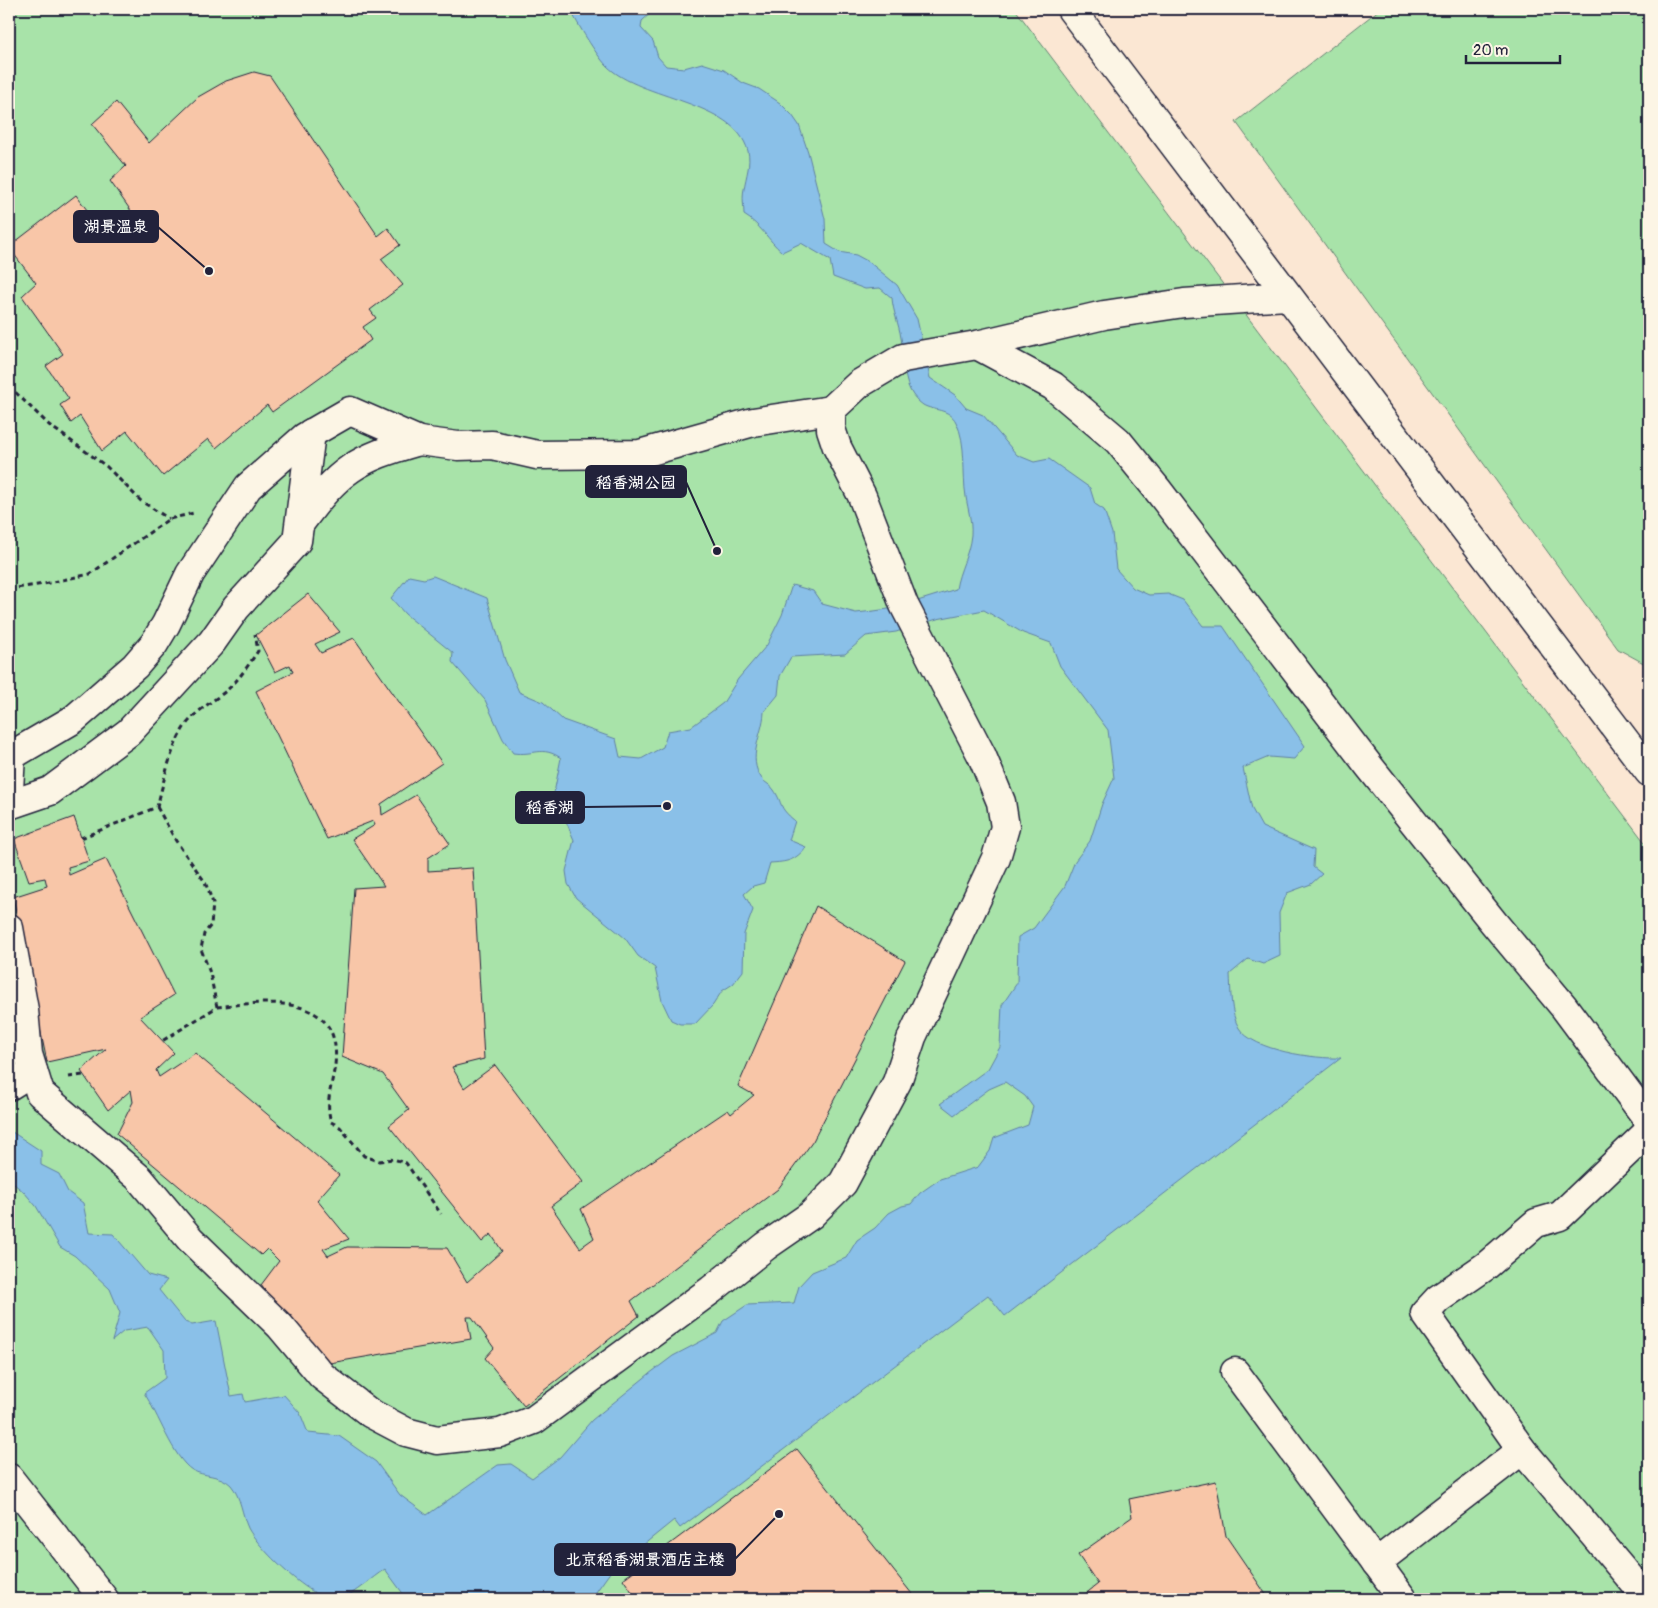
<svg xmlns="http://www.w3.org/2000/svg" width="1658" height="1608" font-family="Pangolin,'LXGW WenKai TC',sans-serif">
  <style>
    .green { fill: #a8e3a9; stroke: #658272 }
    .water { fill: #8ac0e8; stroke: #6081a3 }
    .building { fill: #f8c6a8; stroke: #22223b }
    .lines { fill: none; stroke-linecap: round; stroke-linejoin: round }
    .street-casing { stroke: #22223b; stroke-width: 31 }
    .path { stroke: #22223b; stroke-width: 3; stroke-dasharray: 5 4; stroke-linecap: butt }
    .street { stroke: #fcf5e5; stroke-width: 28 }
    .leader { fill: none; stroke: #22223b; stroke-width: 2 }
    .callout-dot { fill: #22223b; stroke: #fcf5e5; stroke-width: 2 }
    .callout { fill: #22223b; stroke: #22223b; stroke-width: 2 }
    .callout-label { font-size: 16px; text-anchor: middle; font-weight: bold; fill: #fff }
  </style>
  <rect width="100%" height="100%" fill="#fbe7d3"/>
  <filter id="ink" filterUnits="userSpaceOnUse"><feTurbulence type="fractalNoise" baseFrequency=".02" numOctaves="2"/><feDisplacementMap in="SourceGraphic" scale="10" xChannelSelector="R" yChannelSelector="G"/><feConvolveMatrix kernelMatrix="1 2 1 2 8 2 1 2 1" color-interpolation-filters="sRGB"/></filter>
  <g filter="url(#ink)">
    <g class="green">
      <path d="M9,9H1015L1649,848V1599H9Z"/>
      <path d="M1380,9H1649V666L1618,649L1236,122Z"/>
    </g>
    <path class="water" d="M570,9H655L642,21L641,28L653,41L658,57L666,66L684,68L702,63L724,70L743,83L759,89L780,103L792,115L799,125L808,152L825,219L826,244L839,252L856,255L869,262L897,285L917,319L930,378L955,395L966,408L983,415L1017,455L1034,462L1049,459L1090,488L1095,504L1104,510L1112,533L1116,569L1133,588L1149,595L1168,594L1183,600L1203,626H1223L1305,746L1294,759L1269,757L1243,768L1252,809L1262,827L1314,850L1313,867L1322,874L1311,884L1287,893L1279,913L1280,956L1263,964L1248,959L1230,974C1231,991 1230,1013 1239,1028C1253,1051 1316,1059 1341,1058L1005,1316L988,1295L680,1528L674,1520L611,1571L591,1599H407L385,1569C371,1578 356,1593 341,1599C318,1608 258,1548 248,1528C242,1515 241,1497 231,1485C220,1474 204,1477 192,1470C173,1458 158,1413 144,1393L165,1378L164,1350L148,1327L124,1331L112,1341L120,1313L110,1289L75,1256L60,1247L36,1206L24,1192L9,1180V1130L41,1151V1165L59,1174L68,1192L83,1203L89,1233L113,1234L148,1275L167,1280L159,1290L185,1322L192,1325L216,1321L231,1396L243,1394L245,1402L284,1395L300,1413L308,1433L339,1436L376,1462L400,1495L427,1515L498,1465L511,1464L532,1478L560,1457L592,1420L649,1374L673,1356L717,1333L723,1321L747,1305L794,1303L799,1286L812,1272L846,1258L857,1240L875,1228L889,1213L902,1206L911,1204L920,1193L940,1179L978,1167L990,1151L994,1138L1028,1125L1033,1107L1025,1096L1005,1082L989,1089L954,1115L940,1104L988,1069L1000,1047L1002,1005L1017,983L1018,937L1034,928L1065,886L1075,861L1090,841L1102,804L1114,778L1108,730L1060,666L1051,643L1023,633L984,610L937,619L896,632L866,636L845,654L791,657L780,676L778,695L764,712C763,735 746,757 762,779C765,783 771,785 774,790C784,805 777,806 795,821L789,840L806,847C795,861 787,862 770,863L764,883L753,886L744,894L753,910L744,934L743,971L733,984L722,991L713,1005L695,1024H680L671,1020L662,1001L655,968L638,956L625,938L576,898L568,884L566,871L574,840L566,821L556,810L553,798L561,758C541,745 535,756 513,753L503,739L485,700L452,662L453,653L405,614L391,598L409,576L424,579L433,576L487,598L505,660L519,692L543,702L563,720L616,739L620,757L641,759L663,747L668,731L691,727L723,703L738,679L767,645L782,615L792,585L813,591L822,604L856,613L874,611L895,608L956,589C959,570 969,555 971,535C972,521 968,510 966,497C962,473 967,444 956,422C949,408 933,411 923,405C900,389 906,362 901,338C899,324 893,312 892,298L880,288L865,289L833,277L830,260L801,243L782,252C768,240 761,225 744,215C744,207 742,197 744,189C746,176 751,164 748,151C734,100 641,100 607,66C596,55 577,23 570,9Z"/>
    <g class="building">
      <path d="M254,72L270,76L378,236L388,228L400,245L381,259L403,285L370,310L376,318L363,327L371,340L272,412L267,405L216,448L208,439L163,476L127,431L102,451L80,416L71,423L60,405L69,399L46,366L63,354L22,296L36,283L13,253L15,242L76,195L109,240L136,218L110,181L126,166L92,124L116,102L149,143L198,97L226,81Z"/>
      <path d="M308,594L340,632L315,644L321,653L354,638L442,763L381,804L382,815L416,795L450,844L428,858V871L473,868L484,1059L452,1067L464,1088L495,1065L583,1182L551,1206L580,1248L594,1238L581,1209L728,1110L731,1114L754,1095L738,1086L816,906L905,961L813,1141L778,1189L631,1301L639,1316L524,1406L485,1358L494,1348L472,1317H467L471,1339L318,1365L261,1285L279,1261L267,1249L261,1255L117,1134L133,1102L131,1090L108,1110L81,1071L106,1049L47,1062L13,897L47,886L45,878L29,881L14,839L74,817L89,861L68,867L69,875L106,859L174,995L140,1017L174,1053L156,1070L159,1077L195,1053L339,1175L317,1200L349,1239L323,1249L328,1256L347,1247L447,1248L467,1282L502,1251L491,1234L482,1242L389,1126L409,1110L383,1074L342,1057L354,888L384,886L352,839L375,825L373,821L327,839L256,691L293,672L290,665L275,672L256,635Z"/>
      <path d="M797,1449L916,1599H637L623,1579Z"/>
      <path d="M1216,1481L1226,1536L1269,1599H1079L1098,1584L1078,1555L1132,1517L1129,1499Z"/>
    </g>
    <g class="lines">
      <defs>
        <g id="street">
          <path d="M1071,9L1649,772"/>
          <path d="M977,345L1053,386L1118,441L1157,489L1369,766L1494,923L1564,1007L1649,1121"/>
          <path d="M301,522C340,469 356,459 419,441"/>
          <path d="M9,757L74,719L135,666L154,644L166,624L190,574L248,487L305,437L350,411L419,441L458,446L492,445L537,455L640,454L753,422L831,410"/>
          <path d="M9,790L11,755"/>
          <path d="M9,805L50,791L129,732L212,642L236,608L297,541L311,433"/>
          <path d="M9,928L24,1010L28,1054L40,1093L139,1178L190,1239L280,1326L322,1376L370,1413L406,1432L437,1440L500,1433L534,1420L711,1290L766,1246L811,1215L843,1183L897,1082L912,1037L996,858L1005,827L1001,802L982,756L904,605L862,496L837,447L831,429V410L859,384L903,358L977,345L1104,315L1184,303L1287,296"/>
          <path d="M9,1086L33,1071"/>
          <path d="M1235,1372L1403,1599"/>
          <path d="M9,1478L104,1599"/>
          <path d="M1376,1563L1522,1450"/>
          <path d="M1648,1599L1522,1450L1425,1313L1438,1299L1486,1266L1536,1223L1560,1216L1649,1131"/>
        </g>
      </defs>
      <use href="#street" class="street-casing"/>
      <g class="path">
        <path d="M9,386L49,425L106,466L141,501L169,519"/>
        <path d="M9,589L44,584L90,574L169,519L194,513"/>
        <path d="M157,807L176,841L205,882L213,903L211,925L204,934L201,949L210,973L217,1007L162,1041"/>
        <path d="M81,838L157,807C164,781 170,749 185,726C196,711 212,702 226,691C239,680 249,664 258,651L255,634"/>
        <path d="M217,1007C265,1001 343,992 335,1065C332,1085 325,1102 331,1122L340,1127L364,1156L379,1161L393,1159L406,1163L441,1214"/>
        <path d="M69,1077L83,1075"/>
      </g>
      <use href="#street" class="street"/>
    </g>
  </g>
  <path class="leader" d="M209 271L158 227M717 551L686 482M667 806L584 807M779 1514L735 1559"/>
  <g class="callout-dot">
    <circle cx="209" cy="271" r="5"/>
    <circle cx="717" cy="551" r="5"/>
    <circle cx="667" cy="806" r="5"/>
    <circle cx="779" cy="1514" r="5"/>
  </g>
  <g class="callout">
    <rect x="74" y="211" width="84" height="31" rx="5"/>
    <rect x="586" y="466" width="100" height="31" rx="5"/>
    <rect x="516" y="792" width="68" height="31" rx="5"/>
    <rect x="555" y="1544" width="180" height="31" rx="5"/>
  </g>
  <g class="callout-label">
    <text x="116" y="232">湖景温泉</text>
    <text x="636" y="488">稻香湖公园</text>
    <text x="550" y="813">稻香湖</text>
    <text x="645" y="1565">北京稻香湖景酒店主楼</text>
  </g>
  <rect width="1658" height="1608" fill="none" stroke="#fcf5e5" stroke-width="30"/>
  <rect x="15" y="15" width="1628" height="1578" fill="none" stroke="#22223b" stroke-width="2" filter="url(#ink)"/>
  <path d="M1466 55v8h94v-8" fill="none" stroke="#22223b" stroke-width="2.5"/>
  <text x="1473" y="55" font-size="15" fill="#22223b" stroke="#fcf5e5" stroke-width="4" paint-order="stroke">20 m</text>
</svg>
